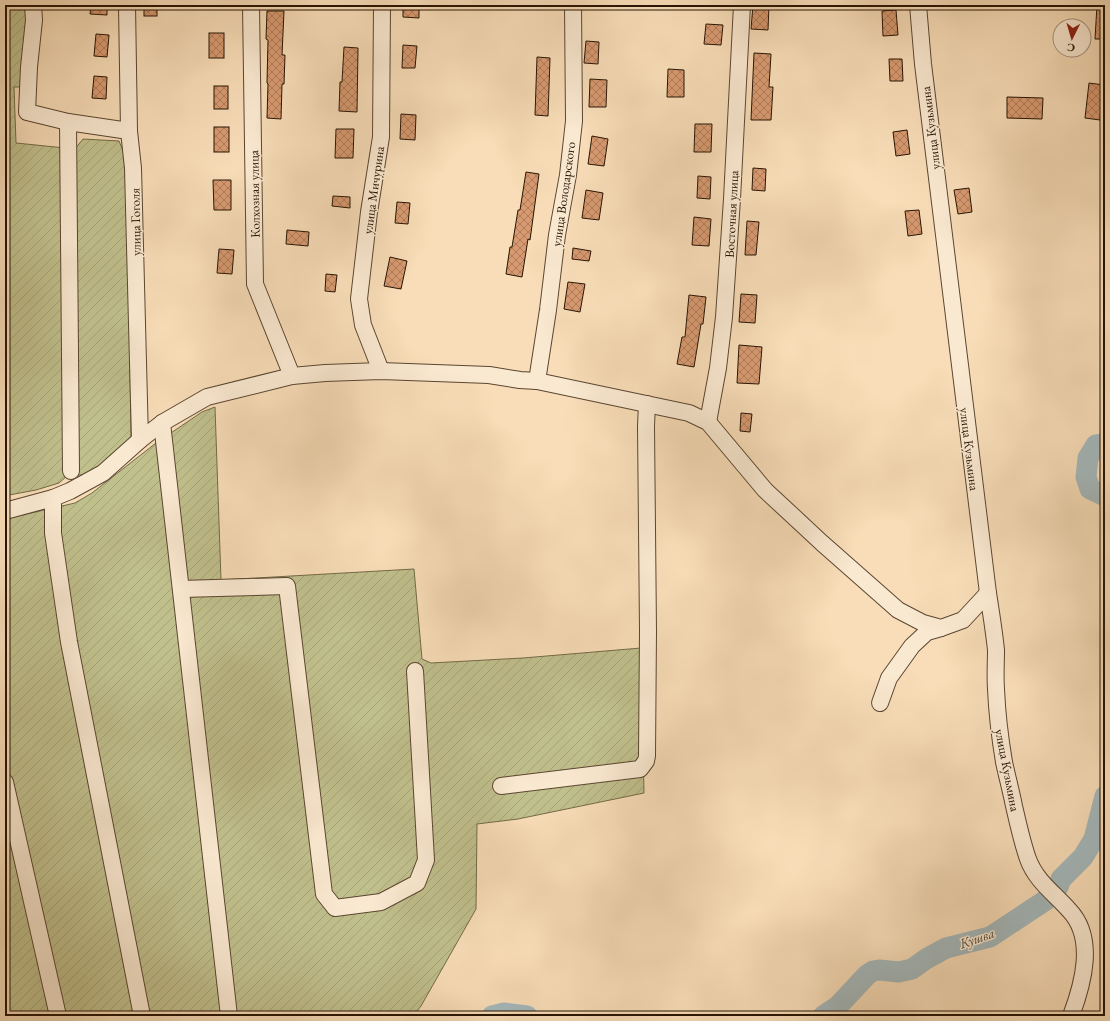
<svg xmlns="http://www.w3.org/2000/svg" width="1110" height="1021" font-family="'EB Garamond',serif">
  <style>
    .garden { fill: url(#garden-furrows); stroke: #746a48 }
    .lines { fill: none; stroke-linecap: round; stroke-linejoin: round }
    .river { stroke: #a4b8bb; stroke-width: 21 }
    .building { fill: url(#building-cross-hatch); stroke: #271404 }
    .minor-casing { stroke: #5b4631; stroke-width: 18 }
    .minor { stroke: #fae9d1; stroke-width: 16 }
    .labels { text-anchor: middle; stroke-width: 3; stroke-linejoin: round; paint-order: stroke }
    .street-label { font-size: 13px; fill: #271404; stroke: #fae9d1 }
    .water-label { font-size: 14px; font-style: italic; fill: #534d44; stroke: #fae9d1 }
  </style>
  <defs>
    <pattern id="garden-furrows" width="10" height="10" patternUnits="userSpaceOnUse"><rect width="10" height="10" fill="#c0c08d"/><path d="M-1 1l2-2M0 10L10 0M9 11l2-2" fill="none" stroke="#a5a478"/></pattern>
    <pattern id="building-cross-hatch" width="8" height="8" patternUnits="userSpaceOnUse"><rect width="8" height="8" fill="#d89a70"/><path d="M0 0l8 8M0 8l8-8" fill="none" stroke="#af7c5a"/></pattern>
  </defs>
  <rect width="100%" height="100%" fill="#f8ddb8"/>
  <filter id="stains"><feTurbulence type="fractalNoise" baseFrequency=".005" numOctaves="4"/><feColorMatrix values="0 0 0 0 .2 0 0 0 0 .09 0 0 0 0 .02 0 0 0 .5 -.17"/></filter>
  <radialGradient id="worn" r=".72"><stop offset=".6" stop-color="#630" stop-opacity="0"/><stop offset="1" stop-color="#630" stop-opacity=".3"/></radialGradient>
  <g class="garden">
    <path d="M5,5H27V16L21,87H14L16,143L75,149L83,139L119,141L126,158L128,217L131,441L88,475H68L59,483L36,490L9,495L5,466Z"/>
    <path d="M215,407L221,580L414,569L422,659L431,663L523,658L641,648L644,793L518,819L477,824L476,909L421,1006L413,1016H5V519L75,503L92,493L156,443L202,412Z"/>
  </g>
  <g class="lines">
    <g class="river">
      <path d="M1105,444L1096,445L1088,458L1086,477L1090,489L1105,496"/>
      <path d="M492,1016L504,1013L527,1016"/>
      <path d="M823,1016L838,1006L867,975L873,971L879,970L899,972L912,969L926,959L946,948L990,937L1046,900L1058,887L1061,879L1083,857L1094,839L1105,796"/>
    </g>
  </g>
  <g class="building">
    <path d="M91,5H107V15L90,14Z"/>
    <rect x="144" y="5" width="13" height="11"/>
    <path d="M403,5H419V18L403,17Z"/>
    <path d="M753,5H769L768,30L751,29Z"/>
    <path d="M1097,5H1105V39H1095Z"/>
    <path d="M896,10L898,35L883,36L882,11Z"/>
    <path d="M267,11H284L282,55H285L284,84H282L281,119L267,118L268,84L267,83L268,40L266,39Z"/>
    <path d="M706,24L723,25L721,45L704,44Z"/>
    <rect x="209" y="33" width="15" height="25"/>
    <path d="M96,34L109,35L107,57L94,56Z"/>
    <path d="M586,41L599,42L598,64L584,63Z"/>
    <path d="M403,45L417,46L415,68H402Z"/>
    <path d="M344,47L358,48L357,112L339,111L340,82H342Z"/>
    <path d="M754,53L771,54L769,87H773L771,120H751Z"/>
    <path d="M537,57L550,58L548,116L535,115Z"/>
    <path d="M889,59H902L903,81H890Z"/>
    <path d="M668,69L684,70V97H667Z"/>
    <path d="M94,76L107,77L106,99L92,98Z"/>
    <path d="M590,79L607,80L606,107H589Z"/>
    <path d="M1089,83L1104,85L1100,120L1085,118Z"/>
    <rect x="214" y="86" width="14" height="23"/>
    <path d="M1007,97L1043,98L1042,119L1007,118Z"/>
    <path d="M401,114L416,115L415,140L400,139Z"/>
    <path d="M695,124H712L711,152H694Z"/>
    <rect x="214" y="127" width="15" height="25"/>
    <path d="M336,129H354L353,158H335Z"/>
    <path d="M907,130L910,154L896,156L893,132Z"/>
    <path d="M592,136L608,139L604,166L588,164Z"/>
    <path d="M753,168L766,169L765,191L752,190Z"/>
    <path d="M526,172L539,174L530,240L528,239L522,277L506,274L510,247H512L518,210H520Z"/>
    <path d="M698,176L711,177L710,199L697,198Z"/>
    <path d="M213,180H231V210H214Z"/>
    <path d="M969,188L972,212L958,214L954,190Z"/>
    <path d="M586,190L603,193L599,220L582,218Z"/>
    <path d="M333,196L350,197V208L332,206Z"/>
    <path d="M397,202L410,203L408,224L395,223Z"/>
    <path d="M919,210L922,234L908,236L905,211Z"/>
    <path d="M694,217L711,219L709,246L692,245Z"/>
    <path d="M747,221L759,222L756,255H745Z"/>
    <path d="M287,230L309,232L308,246L286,244Z"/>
    <path d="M573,248L591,251L589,261L572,259Z"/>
    <path d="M219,249L234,250L232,274L217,273Z"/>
    <path d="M390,257L407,261L401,289L384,286Z"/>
    <path d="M326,274L337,275L335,292L325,291Z"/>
    <path d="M568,282L585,284L580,312L564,309Z"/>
    <path d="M741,294L757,295L755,323L739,322Z"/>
    <path d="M689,295L706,297L703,324H701L694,367L677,364L682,337H685Z"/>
    <path d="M739,345L762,347L759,384L737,383Z"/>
    <path d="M741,413L752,414L750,432L740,431Z"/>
  </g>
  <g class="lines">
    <defs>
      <g id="minor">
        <path d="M33,5L34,20L29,67L27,112L68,122L129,131"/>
        <path d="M127,5L129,131L133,168L140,440"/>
        <path d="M251,5L255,284L292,376"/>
        <path d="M918,5L923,64L988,593C991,612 994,631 996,650C996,663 995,676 996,689C997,713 1000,738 1004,762C1007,776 1011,791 1014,806C1018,823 1022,842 1028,859C1036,881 1054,893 1069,910C1096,938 1083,984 1071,1016"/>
        <path d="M68,122L71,471"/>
        <path d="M381,371L363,325L359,299L369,212L381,137L382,5"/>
        <path d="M537,381L548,310L557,235L568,175L574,121L573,5"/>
        <path d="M708,422L718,368L724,317L732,199L742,5"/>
        <path d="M162,423L229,1016"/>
        <path d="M53,498V533L69,642L142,1016"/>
        <path d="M5,511L53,498L70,491L103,473L140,440L162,423L207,397L292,376L325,373L381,371L489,375L520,380L537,381L689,413L708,422L765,490L822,543L898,610L923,623L941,628L963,620L988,593"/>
        <path d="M181,589L287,586L324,894L335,908L381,902L417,883L426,860L415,671"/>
        <path d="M880,703L889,678L912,646L927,632L941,628"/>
        <path d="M5,782L58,1016"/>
        <path d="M501,786L640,769L646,761L647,756L648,631L646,426L647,404"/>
      </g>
    </defs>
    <use href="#minor" class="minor-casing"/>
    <use href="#minor" class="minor"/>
  </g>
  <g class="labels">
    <g class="street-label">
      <text transform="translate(930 128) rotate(-97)" y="5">улица Кузьмина</text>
      <text transform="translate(373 190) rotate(-82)" y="5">улица Мичурина</text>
      <text transform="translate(254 194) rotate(-91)" y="5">Колхозная улица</text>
      <text transform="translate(563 194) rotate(-82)" y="5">улица Володарского</text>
      <text transform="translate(731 214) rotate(-87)" y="5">Восточная улица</text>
      <text transform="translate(135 222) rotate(-91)" y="5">улица Гоголя</text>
      <text transform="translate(970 449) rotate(83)" y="5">улица Кузьмина</text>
      <text transform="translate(1008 770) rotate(79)" y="5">улица Кузьмина</text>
    </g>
    <g class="water-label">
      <text transform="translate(977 938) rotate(-19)" y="5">Кушва</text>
    </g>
  </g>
  <rect width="1110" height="1021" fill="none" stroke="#f8ddb8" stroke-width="20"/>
  <rect x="6" y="6" width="1098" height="1009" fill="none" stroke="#271404" stroke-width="2"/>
  <rect x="10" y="10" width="1090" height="1001" fill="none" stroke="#271404"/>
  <g transform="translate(1072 38) rotate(185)"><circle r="19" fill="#fae9d1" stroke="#a6947f"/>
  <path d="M0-3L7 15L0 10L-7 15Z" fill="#8f2418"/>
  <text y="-6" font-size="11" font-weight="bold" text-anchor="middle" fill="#271404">С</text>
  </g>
  <rect width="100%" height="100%" filter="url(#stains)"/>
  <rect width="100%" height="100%" fill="url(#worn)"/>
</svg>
